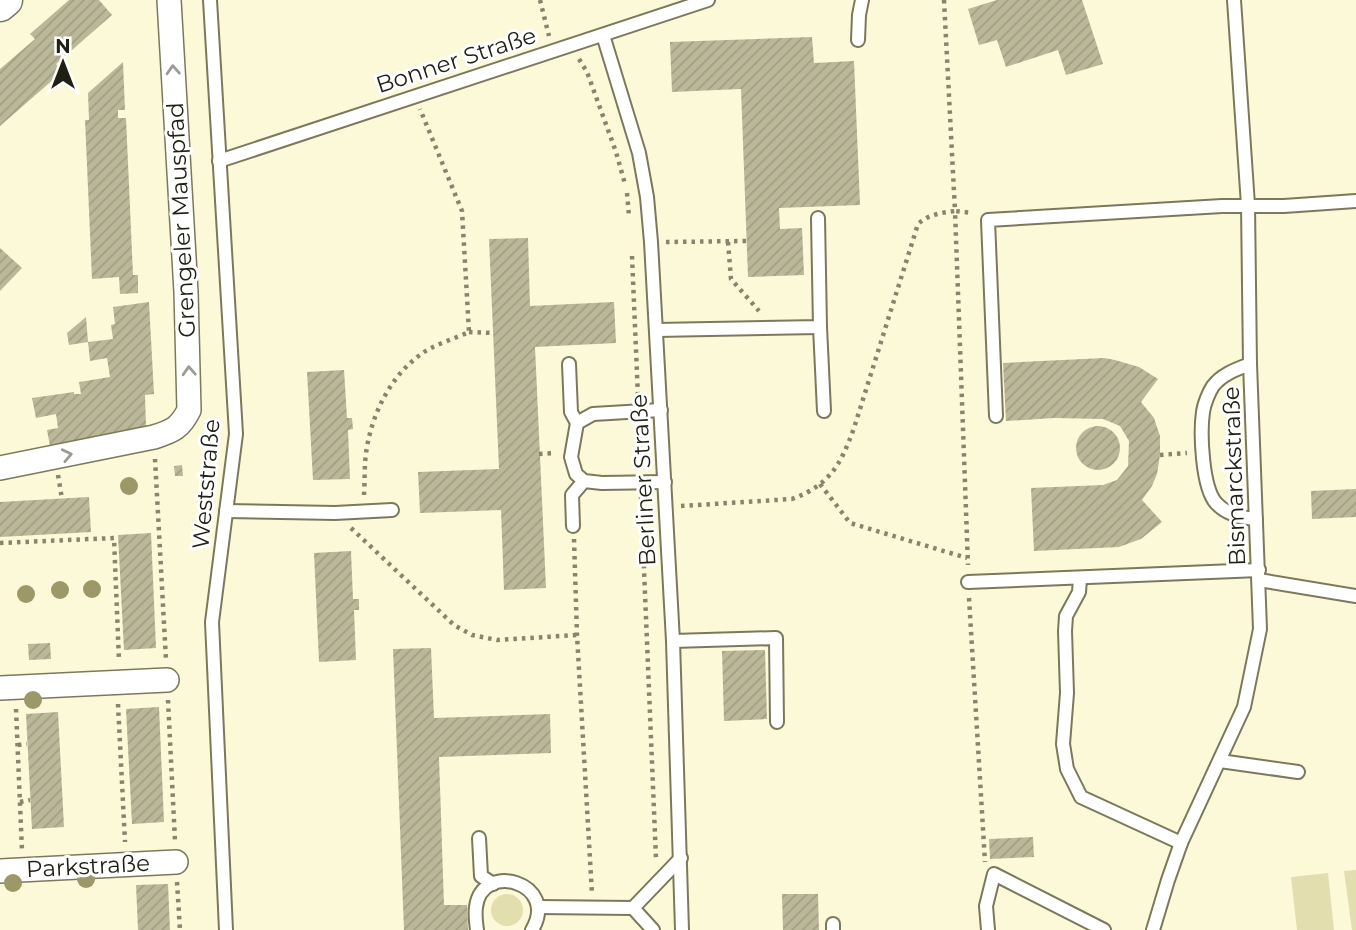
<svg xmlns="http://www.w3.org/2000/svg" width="1356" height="930" font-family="Montserrat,sans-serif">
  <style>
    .grass { fill: #e2deae }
    .building { fill: url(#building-hatch) }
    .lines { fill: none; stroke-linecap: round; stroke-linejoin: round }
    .service-casing { stroke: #7b795c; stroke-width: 16 }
    .minor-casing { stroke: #7b795c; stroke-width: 26 }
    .secondary-casing { stroke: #7b795c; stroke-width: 35 }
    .path { stroke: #878570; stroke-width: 4.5; stroke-dasharray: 3.5 5; stroke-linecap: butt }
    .service { stroke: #fff; stroke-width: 12 }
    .minor { stroke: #fff; stroke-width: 23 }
    .secondary { stroke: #fff; stroke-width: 32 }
    .tree { fill: #9c9868 }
    .oneway { stroke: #9b9a95 }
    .labels { text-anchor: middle; stroke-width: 6; stroke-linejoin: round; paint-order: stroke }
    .street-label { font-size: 23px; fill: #201f13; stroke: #fff }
  </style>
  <defs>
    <pattern id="building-hatch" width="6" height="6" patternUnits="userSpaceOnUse" patternTransform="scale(1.75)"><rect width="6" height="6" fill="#bbb89a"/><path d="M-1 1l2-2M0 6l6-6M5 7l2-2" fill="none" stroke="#a09e84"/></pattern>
  </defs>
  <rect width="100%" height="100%" fill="#fcf9d9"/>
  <g class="grass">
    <path d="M1356,870V930H1352L1344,871Z"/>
    <path d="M1328,873L1334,930H1297L1291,877Z"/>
    <circle cx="507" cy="910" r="16"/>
  </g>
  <g class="building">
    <path d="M69,0H99L112,15L56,64L63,71L0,126V69L35,39L30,34Z"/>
    <path d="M997,0H1082L1103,64L1066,75L1058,50L1006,67L997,40L979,45L968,9Z"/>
    <path d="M812,37L814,63L854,61L860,205L779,208L780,229L802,228L804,275L748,277L741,89L672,92L670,42Z"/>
    <path d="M123,62L125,110H118V118H126L133,275H138V293L120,294L119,277L92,279L85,120H89L88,93Z"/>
    <path d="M528,238L530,306L614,302L616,343L535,347L546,588L504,590L501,510L420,513L418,472L499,469L489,239Z"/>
    <path d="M0,248L22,268L0,291Z"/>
    <path d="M149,302L154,394L145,395L146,426L50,446L47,430L58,428L56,414L36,418L32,398L74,392V394H81L79,382L110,377L107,358L90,361L88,342L69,345L67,333L86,317L88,342L113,339L111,325L115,324L113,307Z"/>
    <path d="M1104,358L1115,360L1139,367L1158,379L1141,402L1154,418L1160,436V455L1157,474L1152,486L1142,500L1162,522L1141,539L1119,547L1034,551L1031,488L1103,485L1117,480L1128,466L1129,441L1120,426L1103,419L1054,418L1006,421L1003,363Z"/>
    <path d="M344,370L347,418H352L353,429L348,430L350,479L313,480L307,372Z"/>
    <circle cx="1098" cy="448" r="22"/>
    <path d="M182,465L183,476H175L174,466Z"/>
    <path d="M1356,489V517L1312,519L1311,491Z"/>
    <path d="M89,497L91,532L0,537V502Z"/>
    <path d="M151,533L156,648L124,650L118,535Z"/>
    <path d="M351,551L353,599H359V610H354L356,660L319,662L314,553Z"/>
    <path d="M50,643L51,659L29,660L28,644Z"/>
    <path d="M431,648L434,718L550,714L551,753L439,757L444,905H467L468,930H404L393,649Z"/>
    <path d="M765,650L767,719L724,721L722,651Z"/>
    <path d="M159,707L164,822L132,824L126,709Z"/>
    <path d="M58,712L64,827L32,829L26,714Z"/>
    <path d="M1033,837L1034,857L990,859L989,839Z"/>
    <path d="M168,884L170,930H138L136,885Z"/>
    <path d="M782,894H818L819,930H783Z"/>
  </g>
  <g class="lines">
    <defs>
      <g id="service">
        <path d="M210,0L236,434L212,622L226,930"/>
        <path d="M603,35L639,153L647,197L651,242L673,641L682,930"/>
        <path d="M858,40L859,15L862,0"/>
        <path d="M219,161L708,0"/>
        <path d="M820,327L824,411"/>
        <path d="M656,330L820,327L818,218"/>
        <path d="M569,364L571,412L577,423"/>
        <path d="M1250,364C1237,369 1222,374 1213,386C1209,392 1204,404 1203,412C1200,433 1202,487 1216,503C1226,514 1241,518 1256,519"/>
        <path d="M661,410L593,414L577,423L571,457L576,474L584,481L602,483L665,482"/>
        <path d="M996,416L988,220L1222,206H1284L1356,201"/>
        <path d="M226,511L335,513L392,510"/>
        <path d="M573,526L572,495L584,481"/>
        <path d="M1080,579L1079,592L1066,616L1065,631L1067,693L1063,744L1067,769L1081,797L1181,843"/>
        <path d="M1259,580L1356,596"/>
        <path d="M968,582L1259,570"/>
        <path d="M673,641L776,638L777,722"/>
        <path d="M1220,761L1298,772"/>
        <path d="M479,838L481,876L493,884"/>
        <path d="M538,907L633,908L681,858"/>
        <path d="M633,908L653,930"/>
        <path d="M833,924V930"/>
        <path d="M477,930C476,923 475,914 476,907C482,860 560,883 532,930"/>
        <path d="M988,930L986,906L994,874L1104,930"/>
        <path d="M1153,930L1168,880L1181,843L1244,707L1260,629L1250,364L1248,205L1234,0"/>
      </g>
      <g id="minor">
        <path d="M0,468L154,437C173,431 180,428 189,410L186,292L169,0"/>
        <path d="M0,688L167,680"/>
        <path d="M0,871L176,862"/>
      </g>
      <path id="secondary" d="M0,5L6,0"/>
    </defs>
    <use href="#service" class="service-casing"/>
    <use href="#minor" class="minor-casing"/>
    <use href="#secondary" class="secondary-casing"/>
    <g class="path">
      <path d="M540,0L549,36"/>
      <path d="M944,0L955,211L973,213"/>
      <path d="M579,59L587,72L616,152L625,184"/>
      <path d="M627,193L629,216"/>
      <path d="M666,242L747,241"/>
      <path d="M728,242L731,279L759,311"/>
      <path d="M632,256L638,397"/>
      <path d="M469,332L493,333"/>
      <path d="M639,427L640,467"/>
      <path d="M539,454L556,453"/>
      <path d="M1160,455L1187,453"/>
      <path d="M155,459L166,660"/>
      <path d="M58,475L62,499"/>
      <path d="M820,484L850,523L967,558"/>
      <path d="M364,495C365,479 364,462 367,447C373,412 391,376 420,355C432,345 454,339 469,332L462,211L420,109"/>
      <path d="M641,497L656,859"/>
      <path d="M681,506L792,499C830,485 841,464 854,428L918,224C929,214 941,213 955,211L968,565"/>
      <path d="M351,528L454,625L472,635L497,640L577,635"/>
      <path d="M574,539L577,635L592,894"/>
      <path d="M0,543L114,538L119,661"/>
      <path d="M969,598L985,862"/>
      <path d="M168,700L175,841"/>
      <path d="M118,704L125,842"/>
      <path d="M16,709L22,851"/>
      <path d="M18,745L27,744"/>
      <path d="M20,802L30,800"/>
      <path d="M177,882L180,930"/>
    </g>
    <use href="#service" class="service"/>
    <use href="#minor" class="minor"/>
    <use href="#secondary" class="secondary"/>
  </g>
  <g class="tree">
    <circle cx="129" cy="486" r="9"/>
    <circle cx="92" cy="589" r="9"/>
    <circle cx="60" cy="590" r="9"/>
    <circle cx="26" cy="594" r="9"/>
    <circle cx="33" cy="700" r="9"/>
    <circle cx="86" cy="879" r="9"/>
    <circle cx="13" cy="883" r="9"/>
  </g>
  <defs><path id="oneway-chevron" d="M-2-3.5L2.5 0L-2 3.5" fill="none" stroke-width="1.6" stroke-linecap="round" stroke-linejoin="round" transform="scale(1.75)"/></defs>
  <g class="oneway">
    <use href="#oneway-chevron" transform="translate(173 70) rotate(-93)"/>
    <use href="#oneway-chevron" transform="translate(189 371) rotate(-93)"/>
    <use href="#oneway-chevron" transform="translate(67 455) rotate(-12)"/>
  </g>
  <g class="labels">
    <g class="street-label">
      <text transform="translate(456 60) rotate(-18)" y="8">Bonner Straße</text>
      <text transform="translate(181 220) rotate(-93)" y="8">Grengeler Mauspfad</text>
      <text transform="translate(1234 476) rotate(-92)" y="8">Bismarckstraße</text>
      <text transform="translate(643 480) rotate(-93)" y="8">Berliner Straße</text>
      <text transform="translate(206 484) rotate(-85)" y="8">Weststraße</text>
      <text transform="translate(88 866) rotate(-3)" y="8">Parkstraße</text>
    </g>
  </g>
  <g transform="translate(63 63)" stroke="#ffffff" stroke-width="5" paint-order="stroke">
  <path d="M0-5L12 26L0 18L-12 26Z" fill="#201f13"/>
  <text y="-10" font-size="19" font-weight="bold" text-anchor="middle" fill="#201f13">N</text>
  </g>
</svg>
